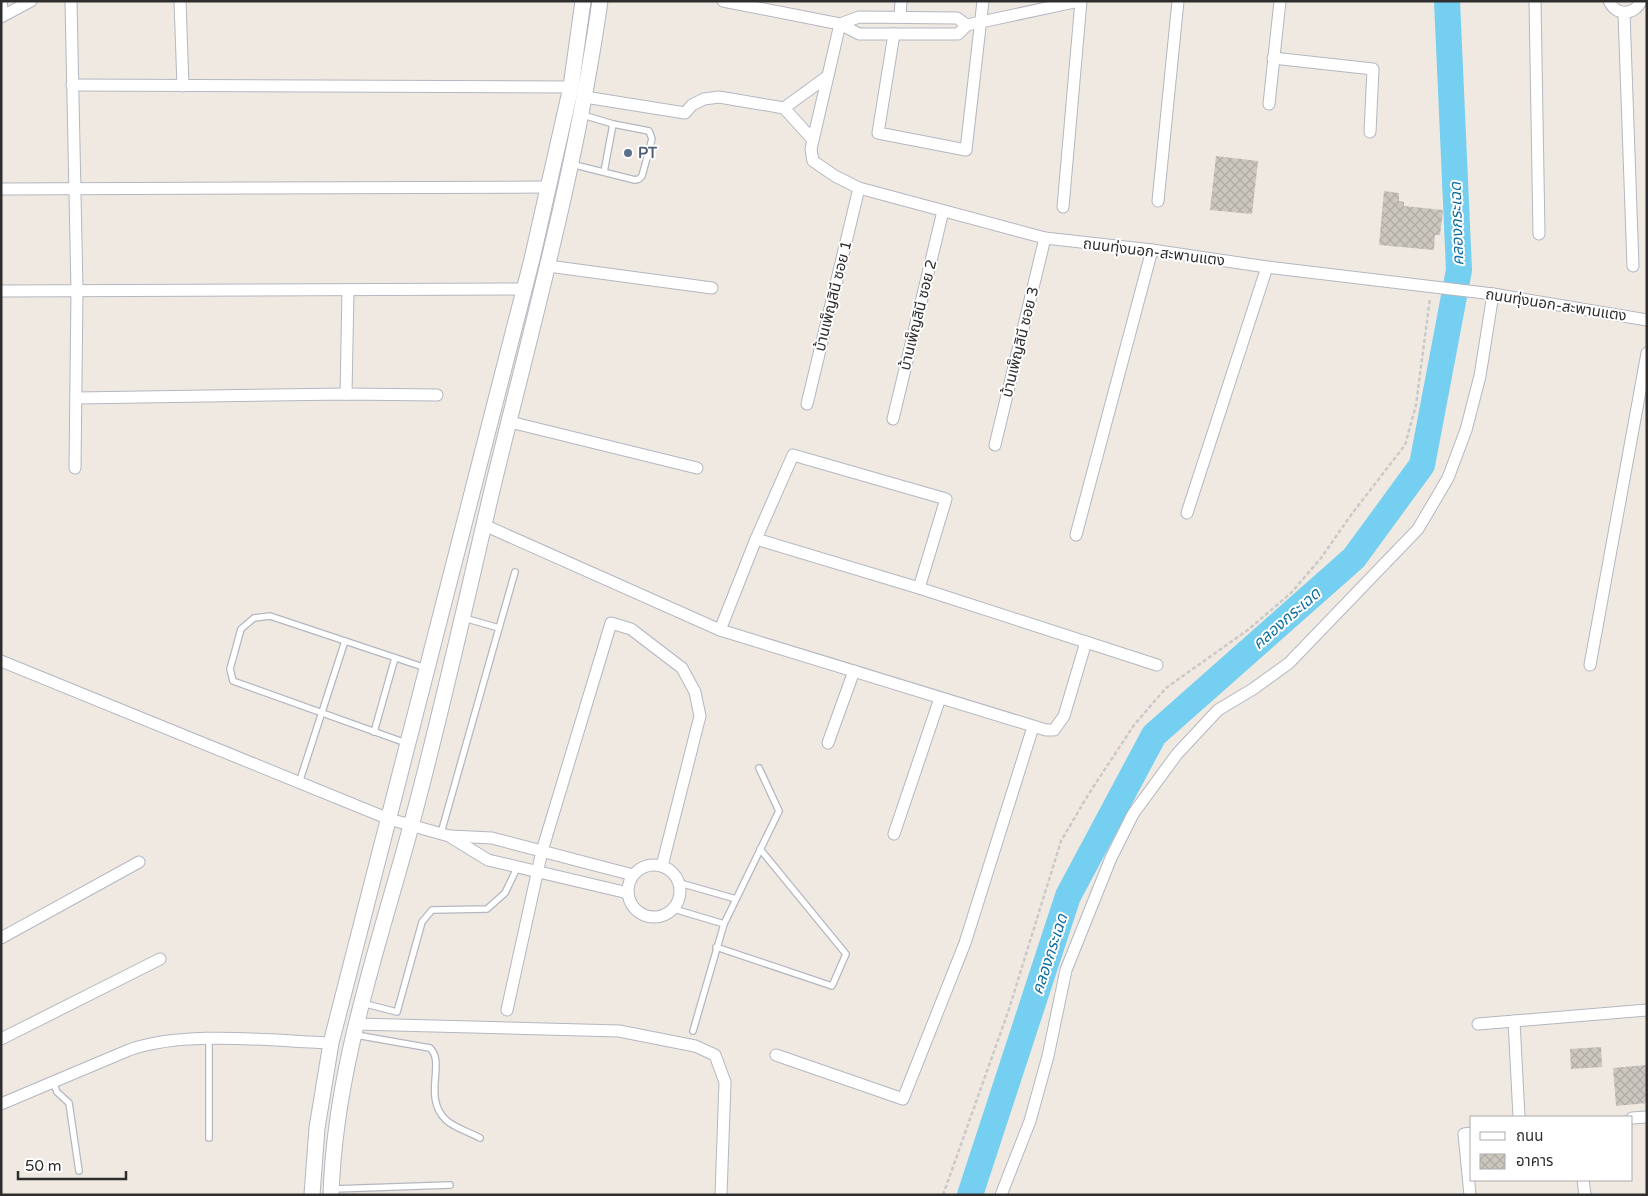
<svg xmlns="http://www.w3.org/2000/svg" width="1648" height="1196" font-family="'Varela Round','Noto Sans Thai',sans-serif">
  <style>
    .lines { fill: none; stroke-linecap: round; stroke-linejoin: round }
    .river { stroke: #75cff0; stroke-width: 26 }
    .building { fill: url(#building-cross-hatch) }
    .lane-casing { stroke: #b4b7c1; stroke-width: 8 }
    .street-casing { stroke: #b4b7c1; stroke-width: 13 }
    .secondary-casing { stroke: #b4b7c1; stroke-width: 17 }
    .path { stroke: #c9c9c9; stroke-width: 2.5; stroke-dasharray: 4 2.5; stroke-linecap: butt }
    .lane { stroke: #fff; stroke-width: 5.5 }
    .street { stroke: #fff; stroke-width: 11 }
    .secondary { stroke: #fff; stroke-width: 15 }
    .service-dot { fill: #5c6f8a; stroke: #fff; stroke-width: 2 }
    .labels { text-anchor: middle; stroke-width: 4; stroke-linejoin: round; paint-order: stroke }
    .service-label { font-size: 15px; font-weight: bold; fill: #4e5e75; stroke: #fff; text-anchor: start }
    .street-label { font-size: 15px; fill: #2e2e2e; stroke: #fff }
    .water-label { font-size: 16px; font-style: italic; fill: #0d6fa3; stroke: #fff }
  </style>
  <defs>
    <pattern id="building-cross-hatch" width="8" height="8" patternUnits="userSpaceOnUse" patternTransform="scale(1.25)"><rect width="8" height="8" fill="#cbc7bf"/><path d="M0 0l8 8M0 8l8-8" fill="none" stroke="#afaba4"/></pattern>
  </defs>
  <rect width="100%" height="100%" fill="#efe9e1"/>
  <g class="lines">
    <path class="river" d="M970,1195L1068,896L1154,735L1354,558L1422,465L1459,270L1447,1"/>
  </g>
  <g class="building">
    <path d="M1216,156L1258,161L1252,214L1210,210Z"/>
    <path d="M1384,191L1399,193V201L1404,202V206L1443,210L1440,235H1435L1434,250L1379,245Z"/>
    <path d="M1601,1047L1602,1067L1571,1069L1570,1049Z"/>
    <path d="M1646,1065L1647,1103L1616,1106L1613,1068Z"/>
  </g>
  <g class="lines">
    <defs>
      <g id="lane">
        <path d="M4,1L5,15"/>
        <path d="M571,164L635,180L639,179L642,176L652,139L649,131L613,124L583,115"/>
        <path d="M604,172L613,124"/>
        <path d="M464,618L499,628L515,572"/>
        <path d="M374,732L395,658"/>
        <path d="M406,743L233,681L230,669L241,629L254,618L270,616L426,668"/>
        <path d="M299,783L345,641"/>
        <path d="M441,833L499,628"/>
        <path d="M680,883L736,899"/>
        <path d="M674,909L724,924"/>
        <path d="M716,947L832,986L846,954L760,849"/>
        <path d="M362,1003L397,1012L422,922L432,910L487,909L505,893L517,868"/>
        <path d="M693,1031L724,924L779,811L759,768"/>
        <path d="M356,1035L430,1048C446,1063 422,1097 446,1120C453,1127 471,1133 480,1138"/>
        <path d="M53,1082L57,1092L69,1103L79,1171"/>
        <path d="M209,1138V1039"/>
        <path d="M333,1189L450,1185"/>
      </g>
      <g id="street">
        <path d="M71,1L77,290L75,468"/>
        <path d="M180,1L183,86"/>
        <path d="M723,1L840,24L859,34H958L967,25L1079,1"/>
        <path d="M1535,1L1539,234"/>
        <path d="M1609,1C1616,16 1634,16 1641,1"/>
        <path d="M1624,13L1633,266"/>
        <path d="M1,17L31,1"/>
        <path d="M900,17L901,1"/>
        <path d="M840,24L811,149L813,161L835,176L859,188L1045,238L1152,250L1267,267L1493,294L1647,320"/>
        <path d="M840,24L859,17L957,18L967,25"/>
        <path d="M894,34L878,133L966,150L983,1"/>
        <path d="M1273,58L1373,69L1370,132"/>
        <path d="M72,85L571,87"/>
        <path d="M585,97L685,113L692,105L704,99L719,97L784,108L813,140"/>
        <path d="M1269,104L1280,1"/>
        <path d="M784,108L828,76"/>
        <path d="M1,189L549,187"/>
        <path d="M1158,201L1178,1"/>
        <path d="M1063,207L1081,1"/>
        <path d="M548,266L712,288"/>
        <path d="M1,291L524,289"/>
        <path d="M346,394L348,290"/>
        <path d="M77,398L346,394L437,395"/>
        <path d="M807,404L859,188"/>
        <path d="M893,419L943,211"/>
        <path d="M510,422L697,468"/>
        <path d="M995,445L1045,238"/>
        <path d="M1187,513L1267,267"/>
        <path d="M484,525L720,630L1046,730H1054L1064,716L1086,642"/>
        <path d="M1076,535L1152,250"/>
        <path d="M756,539L919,588L1157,665"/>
        <path d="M720,630L756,539L793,455L946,499L919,588"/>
        <path d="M1,661L389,819L449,836L488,860L628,893"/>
        <path d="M1590,665L1647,353"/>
        <path d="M828,743L854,671"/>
        <path d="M894,834L940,698"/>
        <path d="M450,836L492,838L633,875"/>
        <circle cx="654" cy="891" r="26"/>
        <path d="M1,938L139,862"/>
        <path d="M507,1010L542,851L611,623L631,629L682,668L695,692L700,716L662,866"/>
        <path d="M1514,1021L1519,1117"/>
        <path d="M357,1024L619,1031L695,1046L715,1055L725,1082L721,1195"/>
        <path d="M1478,1024L1647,1010"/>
        <path d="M1,1039L160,959"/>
        <path d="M776,1055L903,1099L965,943L1033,727"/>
        <path d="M1,1104L129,1050C185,1030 271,1041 331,1043"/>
        <path d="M1632,1118L1647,1117"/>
        <path d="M1583,1180L1585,1195"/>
        <path d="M1001,1195L1030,1121L1048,1056L1066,970L1111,858L1133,814L1177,754L1218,710L1253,689L1289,663L1418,529L1448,478L1466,430L1480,376L1493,294"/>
        <path d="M1470,1195L1464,1134L1472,1133"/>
      </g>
      <g id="secondary">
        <path d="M312,1195L317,1128L331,1043L532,259L571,87L583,1"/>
        <path d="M331,1195C335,1063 382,937 415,811C444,702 468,592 494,482C533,322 577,164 600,1"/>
      </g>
    </defs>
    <use href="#lane" class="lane-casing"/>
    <use href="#street" class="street-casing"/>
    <use href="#secondary" class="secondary-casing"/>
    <path class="path" d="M943,1195L1009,1009L1061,841L1088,795L1134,725L1166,688L1249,629L1291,593L1321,558L1351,515L1405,445L1416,405L1430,298"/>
    <use href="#lane" class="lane"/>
    <use href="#street" class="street"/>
    <use href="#secondary" class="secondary"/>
  </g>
  <circle class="service-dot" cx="628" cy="153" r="5"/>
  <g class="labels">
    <g class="service-label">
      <text x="638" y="158">PT</text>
    </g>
    <g class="street-label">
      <text transform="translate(1154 252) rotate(7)" y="5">ถนนทุ่งนอก-สะพานแตง</text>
      <text transform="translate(833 296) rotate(-76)" y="5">บ้านเพ็ญสินี ซอย 1</text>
      <text transform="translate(1556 305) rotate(9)" y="5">ถนนทุ่งนอก-สะพานแตง</text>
      <text transform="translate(918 315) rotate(-76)" y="5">บ้านเพ็ญสินี ซอย 2</text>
      <text transform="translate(1020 342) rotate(-76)" y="5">บ้านเพ็ญสินี ซอย 3</text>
    </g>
    <g class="water-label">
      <text transform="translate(1456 224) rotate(-92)" y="6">คลองกระเฉด</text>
      <text transform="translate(1286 618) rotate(-41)" y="6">คลองกระเฉด</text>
      <text transform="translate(1049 954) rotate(-72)" y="6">คลองกระเฉด</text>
    </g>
  </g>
  <rect width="1648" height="1196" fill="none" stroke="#2e2e2e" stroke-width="5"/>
  <rect x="1470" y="1116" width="162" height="65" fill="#ffffff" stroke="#ababab"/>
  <rect x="1480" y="1132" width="25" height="8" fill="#ffffff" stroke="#ababab"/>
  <text x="1516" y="1141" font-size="15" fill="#2e2e2e">ถนน</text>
  <rect x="1480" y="1154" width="25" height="15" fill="url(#building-cross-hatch)" stroke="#ababab"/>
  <text x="1516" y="1166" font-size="15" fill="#2e2e2e">อาคาร</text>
  <path d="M18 1171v8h108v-8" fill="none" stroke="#2e2e2e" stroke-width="2.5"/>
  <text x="25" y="1171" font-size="15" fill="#2e2e2e" stroke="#ffffff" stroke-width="4" paint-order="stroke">50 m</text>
</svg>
